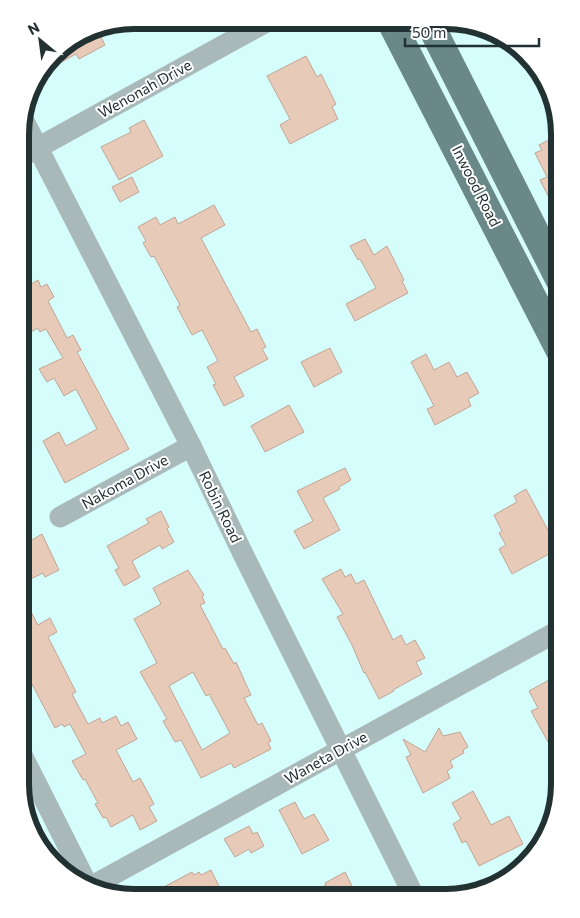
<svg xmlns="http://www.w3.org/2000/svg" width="580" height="918" font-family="Commissioner,sans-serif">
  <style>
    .building { fill: #e7cab8; stroke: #c1a594; fill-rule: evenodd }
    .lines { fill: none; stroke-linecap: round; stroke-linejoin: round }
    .minor { stroke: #a9b9b9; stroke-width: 21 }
    .major { stroke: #6a8888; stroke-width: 28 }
    .labels { text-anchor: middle; stroke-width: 4; stroke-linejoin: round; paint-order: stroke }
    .street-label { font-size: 15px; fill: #223131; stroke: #fff }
    .rim { fill: none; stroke: #223131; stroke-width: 6 }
  </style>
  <rect width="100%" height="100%" fill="#d5fdfc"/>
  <g class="building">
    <path d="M96,27L105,45L79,59L76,54L38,75L58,48L90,29Z"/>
    <path d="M306,56L317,77L321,74L336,104L332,107L338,119L290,144L280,125L290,119L267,76Z"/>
    <path d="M144,120L163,156L119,180L101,147L131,132L129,128Z"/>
    <path d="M560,134V219L540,180L547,177L535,153L542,150L539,145Z"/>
    <path d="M132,177L139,192L120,202L112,187Z"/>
    <path d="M214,205L225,225L201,238L251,332L257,329L266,347L262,349L268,359L234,377L244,396L224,406L213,385L216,384L207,367L218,361L202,330L192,335L177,307L180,305L154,256L151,257L143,243L146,241L138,227L156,217L160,225L175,217L178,224Z"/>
    <path d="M365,239L374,255L387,246L404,280L402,281L408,293L355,321L346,304L376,288L360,259L358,260L350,246Z"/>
    <path d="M38,280L41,287L47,284L54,297L48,301L67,338L73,335L81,350L77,352L129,449L65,483L43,441L59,432L66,446L97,429L76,389L64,396L54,378L47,382L39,369L63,358L46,329L40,332L38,328L21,337V290Z"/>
    <path d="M330,348L342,372L314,387L301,362Z"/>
    <path d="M426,354L434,370L449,362L457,377L467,372L479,393L468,399L471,406L435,425L427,409L434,406L411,362Z"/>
    <path d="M289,405L304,432L265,452L251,426Z"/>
    <path d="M345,468L351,480L339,487L340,489L323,498L340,530L304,549L294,531L313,521L297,491Z"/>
    <path d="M526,489L557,547L548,551L549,554L512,574L499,549L506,545L499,533L502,531L494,515L517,502L514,496Z"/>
    <path d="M161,511L169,527L167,529L174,542L162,549L160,545L132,561L140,577L124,586L115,570L119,568L107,546L149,523L146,519Z"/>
    <path d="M42,534L59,570L45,577L43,573L20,584V547Z"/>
    <path d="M341,569L345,577L351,574L356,584L364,580L393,640L401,635L406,645L415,640L425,658L416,662L422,674L393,690L394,691L379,699L365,672L364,673L352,645L337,617L343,614L322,579Z"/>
    <path d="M188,570L204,595L202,596L205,603L200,605L223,649L225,648L234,664L236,662L251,695L244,698L258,725L262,723L271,741L268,743L271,749L234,768L231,763L201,778L181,740L175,742L163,721L167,719L140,672L157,663L134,619L161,604L153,588ZM193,672L206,696L209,694L230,733L202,750L169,686Z"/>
    <path d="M20,591L38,625L50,618L57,632L48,637L76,692L72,694L88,724L100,718L102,723L116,716L121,726L128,722L137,739L116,750L133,782L140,778L154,804L149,807L157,821L140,830L133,815L111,827L106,817L103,818L95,804L98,803L85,779L83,780L72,761L86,754L70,724L64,727L62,724L55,728L22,665L30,661L20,642Z"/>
    <path d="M560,674V736L548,742L531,711L538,708L529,691Z"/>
    <path d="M439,728L443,736L460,732L468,747L463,750L464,753L450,761L453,767L447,771L450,778L423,793L406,757L411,755L403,739L425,752Z"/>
    <path d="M473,791L491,825L509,816L523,844L479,866L466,841L462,843L453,824L461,819L452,803Z"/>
    <path d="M295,802L304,819L314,814L329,840L302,854L279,810Z"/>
    <path d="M249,826L253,834L257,832L264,846L251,853L249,849L235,857L224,839Z"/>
    <path d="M211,870L219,886L197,897H145L192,872L194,875L199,872L201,875Z"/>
    <path d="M345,872L358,898H301L326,885L325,883Z"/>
  </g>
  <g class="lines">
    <g class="minor">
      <path d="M22,117L191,446L245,558L415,898"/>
      <path d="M21,157L268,21"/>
      <path d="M60,517L191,446"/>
      <path d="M20,751L87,884"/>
      <path d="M92,886L560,630"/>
    </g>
    <g class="major">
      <path d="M391,22L560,351"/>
      <path d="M429,22L560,281"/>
    </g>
  </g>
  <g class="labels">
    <g class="street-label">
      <text transform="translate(145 89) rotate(-29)" y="5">Wenonah Drive</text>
      <text transform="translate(476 186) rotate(63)" y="5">Inwood Road</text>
      <text transform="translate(125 482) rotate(-29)" y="5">Nakoma Drive</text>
      <text transform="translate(220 507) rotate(64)" y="5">Robin Road</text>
      <text transform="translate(326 758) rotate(-29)" y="5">Waneta Drive</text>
    </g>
  </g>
  <path d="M0 0H580V918H0ZM134 29H446A105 105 0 0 1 551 134V784A105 105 0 0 1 446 889H134A105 105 0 0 1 29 784V134A105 105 0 0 1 134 29Z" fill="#fff" fill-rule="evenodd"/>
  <path class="rim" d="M134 29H446A105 105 0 0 1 551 134V784A105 105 0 0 1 446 889H134A105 105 0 0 1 29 784V134A105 105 0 0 1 134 29Z"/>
  <g transform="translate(40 40) rotate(331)" stroke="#ffffff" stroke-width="4" paint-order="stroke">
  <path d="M0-4L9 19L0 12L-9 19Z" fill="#223131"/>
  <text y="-8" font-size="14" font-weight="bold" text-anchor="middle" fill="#223131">N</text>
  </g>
  <path d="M405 38v8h134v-8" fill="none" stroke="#223131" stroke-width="2.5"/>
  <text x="412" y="38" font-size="15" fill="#223131" stroke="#ffffff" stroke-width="4" paint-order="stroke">50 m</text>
</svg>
